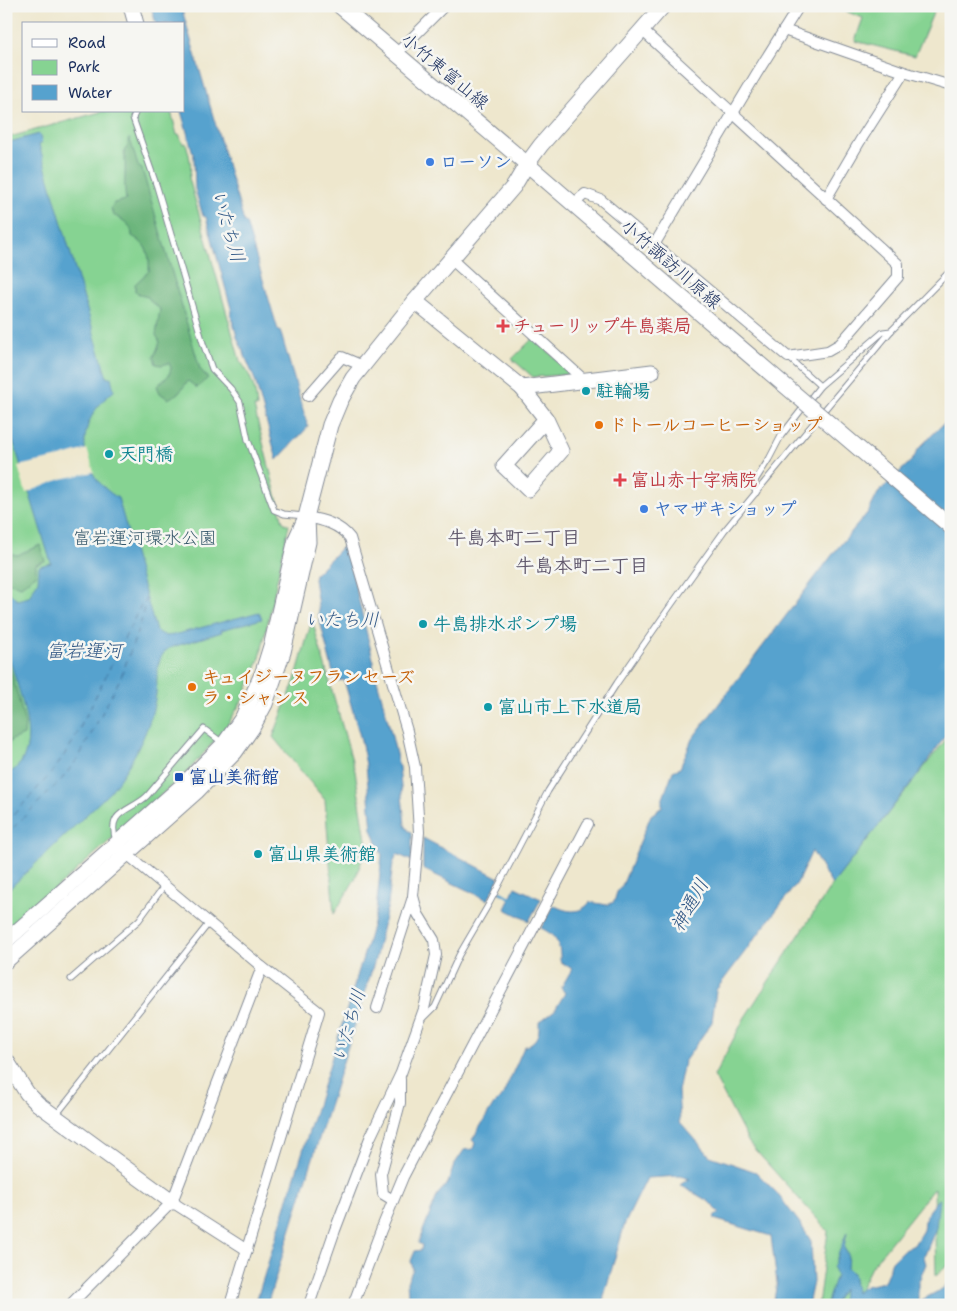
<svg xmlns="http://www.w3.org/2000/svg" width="957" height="1311" font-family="'Shantell Sans','Klee One',sans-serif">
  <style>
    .green { fill: #86d392; stroke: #508178 }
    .forest { fill: #6cb57c; stroke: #44726d }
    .water { fill: #56a2ce; stroke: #386896 }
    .pier { fill: #eee7cd }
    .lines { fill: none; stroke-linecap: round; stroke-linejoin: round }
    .stream { stroke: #56a2ce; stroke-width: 3 }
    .ferry { stroke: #305785; stroke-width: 1; stroke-dasharray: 6 5; stroke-linecap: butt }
    .lane-casing { stroke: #848b96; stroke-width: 7 }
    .street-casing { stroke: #848b96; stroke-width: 12 }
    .secondary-casing { stroke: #848b96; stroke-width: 17 }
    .lane { stroke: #fff; stroke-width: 5 }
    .street { stroke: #fff; stroke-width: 10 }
    .secondary { stroke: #fff; stroke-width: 15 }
    .secondary-bridge-casing { stroke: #848b96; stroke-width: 17; stroke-linecap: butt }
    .secondary-bridge { stroke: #fff; stroke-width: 15 }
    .shop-dot { fill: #3f7fe0; stroke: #f6f6f2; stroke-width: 2 }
    .health-dot { fill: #e0444e; stroke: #f6f6f2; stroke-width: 2 }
    .culture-dot { fill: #0f9aa8; stroke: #f6f6f2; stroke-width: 2 }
    .food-dot { fill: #e8710a; stroke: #f6f6f2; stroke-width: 2 }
    .transit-dot { fill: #1a4fb4; stroke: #f6f6f2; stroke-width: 2 }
    .labels { text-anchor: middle; stroke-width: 5; stroke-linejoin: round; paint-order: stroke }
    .street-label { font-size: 18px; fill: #1b2f5e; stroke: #f6f6f2 }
    .shop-label { font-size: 18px; font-weight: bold; fill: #366cbe; stroke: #f6f6f2; text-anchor: start }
    .health-label { font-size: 18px; font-weight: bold; fill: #be3a42; stroke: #f6f6f2; text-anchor: start }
    .culture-label { font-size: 18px; font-weight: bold; fill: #0d838f; stroke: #f6f6f2; text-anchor: start }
    .food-label { font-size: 18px; font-weight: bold; fill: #c56008; stroke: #f6f6f2; text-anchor: start }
    .park-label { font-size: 18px; fill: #36586b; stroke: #f6f6f2 }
    .transit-label { font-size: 18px; font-weight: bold; fill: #164399; stroke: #f6f6f2; text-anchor: start }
    .water-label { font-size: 19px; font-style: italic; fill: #305785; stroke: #f6f6f2 }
    .neighbourhood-label { font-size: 19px; font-weight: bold; fill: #61596d; stroke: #f6f6f2 }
  </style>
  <rect width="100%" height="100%" fill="#f6f6f2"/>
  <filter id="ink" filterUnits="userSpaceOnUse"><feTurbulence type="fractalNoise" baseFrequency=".02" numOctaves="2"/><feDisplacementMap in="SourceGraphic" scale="10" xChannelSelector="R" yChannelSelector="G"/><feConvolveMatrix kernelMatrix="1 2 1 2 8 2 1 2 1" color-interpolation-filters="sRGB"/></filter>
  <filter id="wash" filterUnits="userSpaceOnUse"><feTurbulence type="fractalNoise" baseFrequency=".0096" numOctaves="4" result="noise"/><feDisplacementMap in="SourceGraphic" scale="20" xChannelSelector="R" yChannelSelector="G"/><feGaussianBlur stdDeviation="1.12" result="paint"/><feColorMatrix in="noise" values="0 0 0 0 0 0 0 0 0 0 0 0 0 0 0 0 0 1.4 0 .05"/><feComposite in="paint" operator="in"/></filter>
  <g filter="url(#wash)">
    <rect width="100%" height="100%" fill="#eee7cd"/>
    <g class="green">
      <path d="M841,6H923L934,11L915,56L855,41L863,18L840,9Z"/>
      <path d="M104,111H171L177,135L179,134L183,144L186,143C189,154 193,168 189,178L240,361C251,374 256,390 257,407H254L283,522L289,525L260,658L243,699L225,729L188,771L6,933V138Z"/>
      <path d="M533,338L574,374L533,377L512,359Z"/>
      <path d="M312,620L355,771L367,846L355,879L334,914L325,800L273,737L295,680Z"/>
      <path d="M951,733V1262L936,1276L934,1188L871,1267L852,1305H818L828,1231L749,1143L714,1076L745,1017L832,885Z"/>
    </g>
    <g class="forest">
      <path d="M128,139H130L138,166L142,169L200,369L208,378L197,388L188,381L179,393L168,399L160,393L157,386L169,375L171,368L169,363L162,365L156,364L154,357L160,342L156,335L160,309L152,303L148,297L140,295L135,291V284L149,271C150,254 147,244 132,236C132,224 123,220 113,215L111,208L114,203L126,200C123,182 127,168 124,151L128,146Z"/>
      <path d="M40,545L45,561L36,564V575L21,586L6,582V553L18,555Z"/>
      <path d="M6,655L18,696L25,724L24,735L11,740L6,749Z"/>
    </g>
    <g class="water">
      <path d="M151,6H181L244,222L246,223L278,330H280L308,427L277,460L255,380L237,337L231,315L232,312L206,217L203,216L195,189L194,157L181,111H184V24H156Z"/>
      <path d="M39,134L42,143L39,145L107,378L111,377L114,391C74,420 75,472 118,498L156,631L166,636L174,635L259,612L262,619L221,630L222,632L169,648C154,659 158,677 156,694C151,729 132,764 110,792L6,892V774C9,772 14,771 16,768C45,742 12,678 7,648C5,639 6,627 9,618H6V589L17,600L29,597L38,581L39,566L51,563L11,434L6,435V143Z"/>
      <path d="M951,416V728L922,769L832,885L812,851L797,883L716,990L712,1022L684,1062L678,1091L680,1122L710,1156L756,1172L776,1192L799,1222L811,1241L813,1282L808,1305H773L777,1283L771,1236L714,1219L715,1216L720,1213L708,1201L680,1185L687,1180L690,1179L680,1176L647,1178L625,1223L604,1296L603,1305H403L408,1294L407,1282L413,1269L411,1261L415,1251L421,1250L422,1245L418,1243L438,1194L448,1183L454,1165L464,1150L473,1149L475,1143L472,1140L494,1104L503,1095L524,1047C536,1042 540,1036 539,1022L555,1010L565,993L561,988L572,969L560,961C561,945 556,935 541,928L553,905C566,912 580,915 590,902L607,905L614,902L617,892L622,886L651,815L662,807V801L673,771L680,768L692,739L836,550L869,511L878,493L913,459L919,448Z"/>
      <path d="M345,544L374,663L373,665L391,732L399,767L405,825L409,831L412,832V861L397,854L393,863L388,904L375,960L267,1305H255L368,941L376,911L382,855L372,829L366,765L361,740L344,680L335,681L318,613L319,612L314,579L315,574Z"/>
      <path d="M423,838L499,878L488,900L423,869Z"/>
      <path d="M515,887L541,899L529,921L505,909Z"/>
      <path d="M939,1198L936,1228L924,1257L926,1264L918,1283V1302L944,1288L951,1278V1305H842L843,1289L833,1305H826L836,1275L833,1268L847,1232L844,1248L848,1254L847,1269L853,1273L856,1292L866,1286L884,1282L892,1261L902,1251L914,1245L923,1230L924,1221L929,1210Z"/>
    </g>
    <path class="pier" d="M87,449L94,472L61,479L26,493L18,466L60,457Z"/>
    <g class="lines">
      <path class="stream" d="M495,889L514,900"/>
      <g class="ferry">
        <path d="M6,823L55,769L74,740L144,599"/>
        <path d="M6,835L62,779L79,757L121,677L141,622L146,597"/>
      </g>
    </g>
  </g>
  <g filter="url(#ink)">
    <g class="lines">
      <defs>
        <g id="lane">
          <path d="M136,111L133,118L157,187L203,343L212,369L231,389L240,402L248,440L274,510L284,514L304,516"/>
          <path d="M789,358L820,386"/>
          <path d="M756,493L753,484L769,459L781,436L820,386L883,332L891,331"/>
          <path d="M116,841C106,810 130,812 147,796L204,729L223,743"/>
          <path d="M71,979L139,920L164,886"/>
          <path d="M423,1019L435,1007L459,955L490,902L548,791L617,683L669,608L724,531L831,402L891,331L951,270"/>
          <path d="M57,1114L209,923"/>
        </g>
        <g id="street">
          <path d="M784,30L904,72L951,86"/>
          <path d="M395,55L444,6"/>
          <path d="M826,199L860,141L904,72"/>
          <path d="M573,204L585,194L601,200L788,357L828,351L840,344L898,277V264L643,31"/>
          <path d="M654,245L757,73L799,6"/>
          <path d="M451,259L584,380"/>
          <path d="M308,396L342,357L363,366"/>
          <path d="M306,517C323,520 339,524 350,538L407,731L415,767L419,832L413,896L418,914L434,940L436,955L424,1009L401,1073L370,1138L335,1230L309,1305"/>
          <path d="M377,1008L413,897"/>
          <path d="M393,1200L383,1194L381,1174L400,1103V1079"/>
          <path d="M172,1202L247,1250"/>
          <path d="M70,1305L172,1202L262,967L122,850"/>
          <path d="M230,1305L319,1012L262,967"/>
          <path d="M353,1305L381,1230L403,1177L588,824"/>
        </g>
        <g id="secondary">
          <path d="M131,6L136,24"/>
          <path d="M340,6L527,164L694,308"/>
          <path d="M415,301L522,388L652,372"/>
          <path d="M522,388L546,419L561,451L528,489L504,466L546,419"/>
          <path d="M6,941L184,784L224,744L234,730L243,717L263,672L272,643L296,539L306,517L330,425L340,401L353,378L415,301L514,186L527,164L541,145L663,6"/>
          <path d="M6,961L196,792L235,752L252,728L265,704L283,652L308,542L307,518"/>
          <path d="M6,1060L27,1093L38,1104L172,1202"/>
        </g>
      </defs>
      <use href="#lane" class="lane-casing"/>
      <use href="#street" class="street-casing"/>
      <use href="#secondary" class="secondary-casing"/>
      <use href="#lane" class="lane"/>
      <use href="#street" class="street"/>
      <use href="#secondary" class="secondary"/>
      <defs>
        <path id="secondary-bridge" d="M694,308L951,527"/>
      </defs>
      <use href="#secondary-bridge" class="secondary-bridge-casing"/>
      <use href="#secondary-bridge" class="secondary-bridge"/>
    </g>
  </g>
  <g class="shop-dot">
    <circle cx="430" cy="162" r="5"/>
    <circle cx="644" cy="509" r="5"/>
  </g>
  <g class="health-dot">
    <path d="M500.5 318.5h5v5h5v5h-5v5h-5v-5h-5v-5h5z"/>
    <path d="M617.5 472.5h5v5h5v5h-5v5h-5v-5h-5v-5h5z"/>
  </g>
  <g class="culture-dot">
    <circle cx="586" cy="391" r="5"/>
    <circle cx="109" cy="454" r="5"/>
    <circle cx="423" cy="624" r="5"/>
    <circle cx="488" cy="707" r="5"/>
    <circle cx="258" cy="854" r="5"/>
  </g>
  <g class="food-dot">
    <circle cx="599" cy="425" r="5"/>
    <circle cx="192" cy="687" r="5"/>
  </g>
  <rect class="transit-dot" x="174" y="772" width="10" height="10" rx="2.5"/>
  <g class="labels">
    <g class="street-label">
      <text transform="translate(445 71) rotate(40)" y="6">小竹東富山線</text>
      <text transform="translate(671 264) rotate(41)" y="6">小竹諏訪川原線</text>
    </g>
    <g class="shop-label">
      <text x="440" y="168">ローソン</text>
      <text x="654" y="515">ヤマザキショップ</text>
    </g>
    <g class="health-label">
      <text x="513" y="332">チューリップ牛島薬局</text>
      <text x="631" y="486">富山赤十字病院</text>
    </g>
    <g class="culture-label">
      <text x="596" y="397">駐輪場</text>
      <text x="119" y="460">天門橋</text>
      <text x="433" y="630">牛島排水ポンプ場</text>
      <text x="498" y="713">富山市上下水道局</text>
      <text x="268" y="860">富山県美術館</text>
    </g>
    <g class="food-label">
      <text x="609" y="431">ドトールコーヒーショップ</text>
      <text x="202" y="683">キュイジーヌフランセーズ<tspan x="202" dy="21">ラ・シャンス</tspan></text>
    </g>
    <g class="park-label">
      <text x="145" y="544">富岩運河環水公園</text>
    </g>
    <g class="transit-label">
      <text x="189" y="783">富山美術館</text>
    </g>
    <g class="water-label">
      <text transform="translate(229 226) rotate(74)" y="7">いたち川</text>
      <text x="342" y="626">いたち川</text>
      <text x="84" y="657">富岩運河</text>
      <text transform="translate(689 905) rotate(-61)" y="7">神通川</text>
      <text transform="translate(348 1025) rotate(-73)" y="7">いたち川</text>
    </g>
    <g class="neighbourhood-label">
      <text x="514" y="544">牛島本町二丁目</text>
      <text x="582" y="572">牛島本町二丁目</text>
    </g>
  </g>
  <rect width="957" height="1311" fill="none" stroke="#f6f6f2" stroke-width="25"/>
  <rect x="22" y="22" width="162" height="90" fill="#f6f6f2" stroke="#9ea6b7"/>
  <rect x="32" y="39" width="25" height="8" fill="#ffffff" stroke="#9ea6b7"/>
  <text x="68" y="48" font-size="15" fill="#1b2f5e">Road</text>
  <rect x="32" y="60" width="25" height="15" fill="#86d392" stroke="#9ea6b7"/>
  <text x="68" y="72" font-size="15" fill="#1b2f5e">Park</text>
  <rect x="32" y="85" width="25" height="15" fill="#56a2ce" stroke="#9ea6b7"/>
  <text x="68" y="98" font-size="15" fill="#1b2f5e">Water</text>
</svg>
